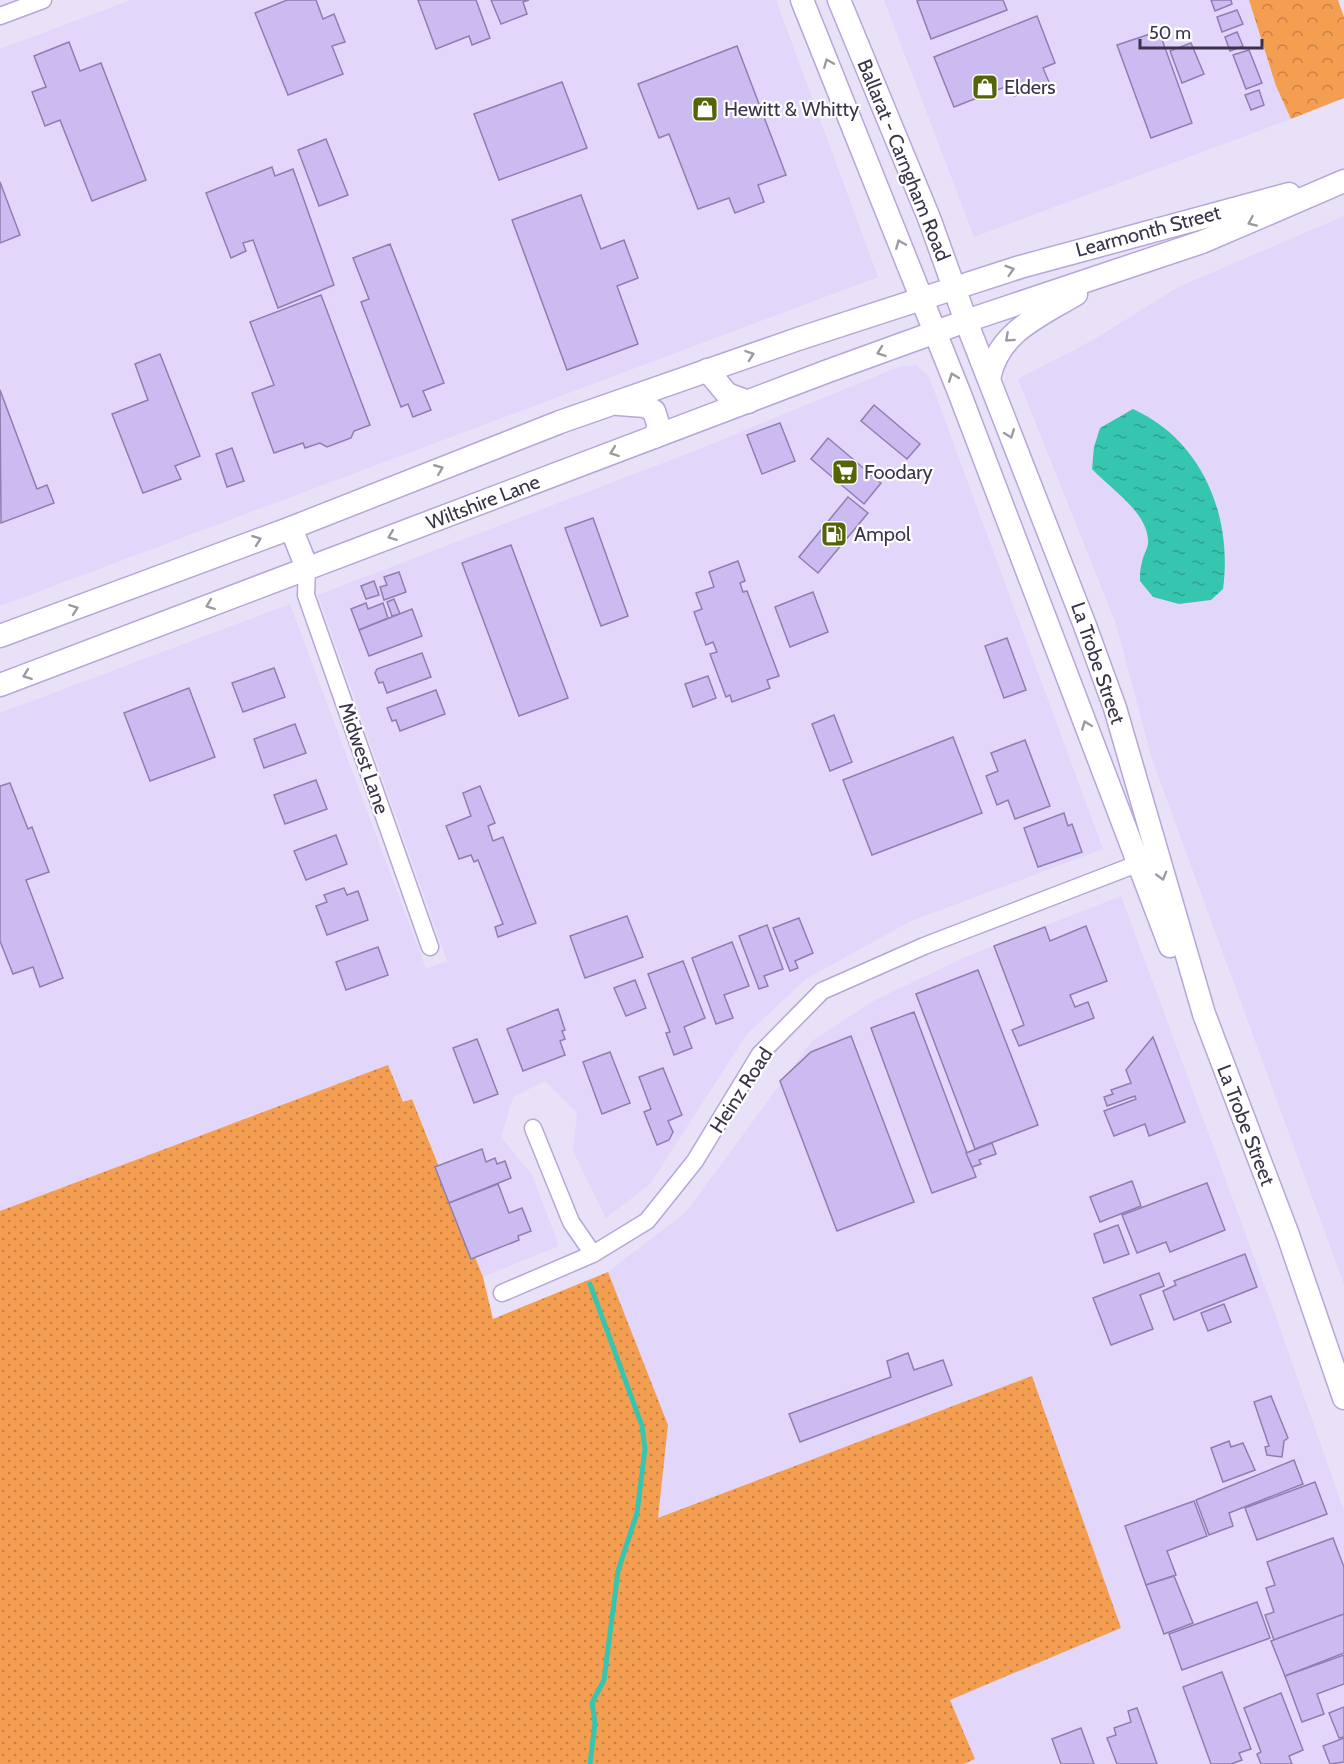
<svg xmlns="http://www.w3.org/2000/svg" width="1344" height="1764" font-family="Cabin,sans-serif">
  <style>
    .built { fill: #e2d6fb }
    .grass { fill: url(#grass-dots) }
    .forest { fill: url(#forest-crowns) }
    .water { fill: url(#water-ripples) }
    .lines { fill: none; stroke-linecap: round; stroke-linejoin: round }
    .stream { stroke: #36c6af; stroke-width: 5 }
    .building { fill: #ccbbf0; stroke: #8f7eb0; stroke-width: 1.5 }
    .minor-casing { stroke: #b7a6d9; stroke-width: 19 }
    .secondary-casing { stroke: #b7a6d9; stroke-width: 25 }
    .minor { stroke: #fff; stroke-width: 16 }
    .secondary { stroke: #fff; stroke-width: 22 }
    .oneway { stroke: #9c99a4 }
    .labels { text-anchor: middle; stroke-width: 4.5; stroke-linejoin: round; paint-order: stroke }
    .poi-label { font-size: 20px; fill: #3a3349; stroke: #fff; text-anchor: start }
    .street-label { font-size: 20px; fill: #3a3349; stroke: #fff }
  </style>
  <defs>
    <pattern id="grass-dots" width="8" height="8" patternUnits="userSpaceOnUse" patternTransform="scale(1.5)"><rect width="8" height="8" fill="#f49e52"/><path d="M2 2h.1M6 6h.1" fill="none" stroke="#c78146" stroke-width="1.8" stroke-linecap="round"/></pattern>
    <pattern id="forest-crowns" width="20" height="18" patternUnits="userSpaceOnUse" patternTransform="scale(1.5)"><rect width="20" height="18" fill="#f49e52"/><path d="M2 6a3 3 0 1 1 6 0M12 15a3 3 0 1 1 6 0" fill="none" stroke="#c78146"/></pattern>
    <pattern id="water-ripples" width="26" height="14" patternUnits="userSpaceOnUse" patternTransform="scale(1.5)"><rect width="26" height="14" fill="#36c6af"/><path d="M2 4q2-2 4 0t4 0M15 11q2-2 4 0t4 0" fill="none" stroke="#2fa190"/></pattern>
  </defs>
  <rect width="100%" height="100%" fill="#e8e1f7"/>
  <g class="built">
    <path d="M131,0H776L878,277L0,606V49Z"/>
    <path d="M884,0H1249L1276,86L1291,119L974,237Z"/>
    <path d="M1344,216V1284L1152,759L1116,624L1018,379L1095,339L1178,287Z"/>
    <path d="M916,365L929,377L1103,849L911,921L806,979L747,1034L650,1184L606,1218L573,1151L577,1113L545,1081L513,1097L501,1137L532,1175L559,1246L483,1277L413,1099L403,1102L388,1066L0,1211V713L290,604L426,969L447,961L318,595L697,450L898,367Z"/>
    <path d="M1121,896L1275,1314L1344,1511V1764H964L975,1759L950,1700L1121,1628L1032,1377L657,1519L668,1425L608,1272L686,1212L812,1041L875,1000L968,956Z"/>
  </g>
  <path class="grass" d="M388,1065L403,1102L412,1099L483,1277L493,1319L608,1272L668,1425L658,1518L1032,1376L1121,1628L950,1700L975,1759L964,1764H0V1211Z"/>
  <path class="forest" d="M1249,0H1338L1344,17V98L1291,119L1276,86Z"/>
  <path class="water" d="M1133,409C1202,440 1233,516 1223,589L1211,600L1179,604L1153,597L1140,581C1140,575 1140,568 1142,562C1143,555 1149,548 1148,540C1147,512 1111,489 1092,469L1094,447L1100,428Z"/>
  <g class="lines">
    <path class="stream" d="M590,1764L595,1723L592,1703L604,1680L618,1571L637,1513L645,1449L642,1426L590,1284"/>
  </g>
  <g class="building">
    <path d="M287,0H316L323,19L334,14L345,42L332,46L343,74L288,95L255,13Z"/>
    <path d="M418,0H476L490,38L472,45L469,36L436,49Z"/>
    <path d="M491,0H529L523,2L527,14L501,24Z"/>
    <path d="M920,0H1003L1007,10L931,39L917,1Z"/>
    <path d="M1211,0H1231L1232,4L1215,11Z"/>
    <path d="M1237,10L1243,24L1222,32L1217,17Z"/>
    <path d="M1037,16L1055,63L1043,68L1049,82L1014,96L1010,85L954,107L934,57Z"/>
    <path d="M1159,31L1192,123L1151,138L1117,45Z"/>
    <path d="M1237,32L1243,46L1230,51L1225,37Z"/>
    <path d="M69,42L80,71L101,63L146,180L92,201L60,120L45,126L32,92L46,87L34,56Z"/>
    <path d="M1191,43L1204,74L1182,83L1170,51Z"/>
    <path d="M737,46L786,175L758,185L764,202L735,213L729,198L698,209L669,134L659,138L638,84Z"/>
    <path d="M1249,50L1262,83L1246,89L1233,55Z"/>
    <path d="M562,82L587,148L499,180L474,114Z"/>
    <path d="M1259,90L1264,105L1251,110L1245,95Z"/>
    <path d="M326,139L348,195L319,206L298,150Z"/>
    <path d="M272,167L275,176L293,169L334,285L278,308L253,240L243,243L246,251L231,258L206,193Z"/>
    <path d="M0,182L20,235L0,243Z"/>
    <path d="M581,195L601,249L624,240L638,278L617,286L638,344L567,370L512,220Z"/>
    <path d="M390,244L444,383L423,391L431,410L413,417L408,404L401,407L361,302L369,299L353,258Z"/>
    <path d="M321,295L370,425L354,431L351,438L327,447L320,443L305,448L303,443L274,453L252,393L274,385L250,322Z"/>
    <path d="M160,354L200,456L175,466L181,479L143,493L112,414L148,400L135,364Z"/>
    <path d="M0,390L37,489L47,485L54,503L1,523Z"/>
    <path d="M874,405L920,444L907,459L861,421Z"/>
    <path d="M780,423L795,461L762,474L747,435Z"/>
    <path d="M828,438L881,483L864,504L811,459Z"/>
    <path d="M232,448L244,481L227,487L216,454Z"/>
    <path d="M848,497L868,513L818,573L799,557Z"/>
    <path d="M593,518L628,616L601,626L565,528Z"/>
    <path d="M511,545L568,698L519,716L462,563Z"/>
    <path d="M738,561L745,581L740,583L743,592L747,591L779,676L767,680L770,688L732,702L730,695L726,697L710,654L717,652L713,642L706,645L694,612L702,609L696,593L714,587L709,572Z"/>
    <path d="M399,572L406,592L384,600L380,587L387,585L384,577Z"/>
    <path d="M374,581L379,595L366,599L361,586Z"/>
    <path d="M813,592L828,632L790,647L775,607Z"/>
    <path d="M394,599L400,614L392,616L387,602Z"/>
    <path d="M366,603L368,609L383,603L388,618L359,630L351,609Z"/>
    <path d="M412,609L422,636L369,656L359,630Z"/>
    <path d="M1007,638L1026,690L1004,698L985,646Z"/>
    <path d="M422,653L431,677L387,693L383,682L379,683L375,673L377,669Z"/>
    <path d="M274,668L285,697L243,712L232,683Z"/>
    <path d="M708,676L716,698L693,707L685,684Z"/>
    <path d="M189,688L215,757L150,781L124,713Z"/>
    <path d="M436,690L445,714L400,731L396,720L392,721L387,708Z"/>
    <path d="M834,715L852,762L830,771L812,724Z"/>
    <path d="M295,724L306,753L264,768L254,739Z"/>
    <path d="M953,737L982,813L872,855L843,780Z"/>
    <path d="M1025,740L1050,806L1015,819L1008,800L997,805L986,776L998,771L991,753Z"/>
    <path d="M316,780L327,809L285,824L274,795Z"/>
    <path d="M10,783L28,829L32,827L49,872L26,880L63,978L40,987L33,967L13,974L0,941V786Z"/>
    <path d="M480,786L495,823L488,826L493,841L503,837L536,923L498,937L495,927L503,924L478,860L474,862L471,855L459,859L446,826L471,816L463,793Z"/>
    <path d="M1064,813L1068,826L1072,824L1082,852L1038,867L1024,828Z"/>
    <path d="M336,835L347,864L306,880L294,851Z"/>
    <path d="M344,888L347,895L358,891L368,920L327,935L316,906L327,902L324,895Z"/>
    <path d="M627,916L643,957L585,978L570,936Z"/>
    <path d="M799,918L813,953L795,961L798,968L790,971L773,928Z"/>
    <path d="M767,925L783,969L764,976L768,986L759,989L739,936Z"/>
    <path d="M1086,926L1107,981L1070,995L1075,1007L1088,1002L1094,1018L1019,1046L1012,1030L1024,1025L994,946L1045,927L1050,941Z"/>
    <path d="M732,942L749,986L724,995L733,1018L716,1024L692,958Z"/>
    <path d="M378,947L388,975L346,990L336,962Z"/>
    <path d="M683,961L705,1018L684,1027L692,1048L674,1055L666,1033L670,1032L648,974Z"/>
    <path d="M978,970L1038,1125L975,1149L916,994Z"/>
    <path d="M635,980L646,1008L626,1016L614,988Z"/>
    <path d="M558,1009L565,1030L562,1031L565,1039L560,1041L565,1055L523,1071L507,1029Z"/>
    <path d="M914,1012L976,1177L932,1193L871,1028Z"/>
    <path d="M851,1036L914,1202L837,1231L780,1081L811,1052Z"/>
    <path d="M1153,1037L1185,1122L1149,1136L1145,1124L1114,1136L1104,1111L1136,1099L1135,1096L1107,1106L1104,1097L1113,1094L1111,1090L1131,1083L1126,1070Z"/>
    <path d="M477,1039L498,1094L474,1103L453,1048Z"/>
    <path d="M610,1052L630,1103L602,1114L583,1062Z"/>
    <path d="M663,1068L682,1115L668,1121L673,1132L669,1140L657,1145L644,1112L651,1109L639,1077Z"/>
    <path d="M992,1143L996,1154L979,1160L981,1164L972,1167L966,1153Z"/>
    <path d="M482,1149L486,1162L495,1158L497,1164L505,1161L511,1178L449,1203L435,1167Z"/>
    <path d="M1132,1181L1141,1206L1100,1222L1090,1197Z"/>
    <path d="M1207,1183L1225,1230L1170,1252L1166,1242L1137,1253L1122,1215Z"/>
    <path d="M498,1184L509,1213L522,1208L531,1231L518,1236L519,1240L471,1259L449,1203Z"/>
    <path d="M1118,1225L1129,1254L1104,1263L1094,1234Z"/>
    <path d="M1245,1254L1257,1287L1174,1320L1163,1291L1176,1285L1174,1281Z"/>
    <path d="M1159,1273L1164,1286L1140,1295L1153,1329L1111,1345L1093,1298Z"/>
    <path d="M1224,1304L1231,1322L1208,1331L1201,1313Z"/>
    <path d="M908,1353L914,1370L943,1360L952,1385L800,1442L789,1414L891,1377L887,1361Z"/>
    <path d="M1271,1396L1288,1438L1284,1441L1282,1457L1267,1455L1265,1447L1269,1446L1254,1402Z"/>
    <path d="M1229,1441L1231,1447L1243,1443L1255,1470L1223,1482L1211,1448Z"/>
    <path d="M1294,1460L1303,1484L1229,1513L1233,1526L1209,1535L1196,1500Z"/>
    <path d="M1315,1482L1327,1514L1257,1540L1245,1508Z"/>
    <path d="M1194,1501L1207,1536L1167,1551L1176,1575L1146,1585L1125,1526Z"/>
    <path d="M1333,1538L1344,1567V1614L1274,1640L1265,1615L1274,1612L1266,1588L1275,1585L1267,1562Z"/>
    <path d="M1174,1576L1193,1623L1164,1634L1146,1585Z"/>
    <path d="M1257,1602L1270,1638L1182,1670L1169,1634Z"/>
    <path d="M1344,1614V1653L1285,1676L1271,1641Z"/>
    <path d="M1344,1655V1684L1317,1694L1324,1714L1302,1722L1285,1676Z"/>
    <path d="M1222,1672L1251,1749L1239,1753L1242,1760L1231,1764H1211L1183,1687Z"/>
    <path d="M1281,1693L1303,1750L1289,1756L1292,1764H1261L1257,1754L1261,1752L1244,1708Z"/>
    <path d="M1344,1707V1737L1339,1738L1329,1713Z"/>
    <path d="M1137,1708L1157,1764H1117L1107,1738L1116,1735L1114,1728L1131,1722L1128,1711Z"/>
    <path d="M1081,1728L1094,1764H1061L1052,1739Z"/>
    <path d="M1344,1738V1762L1330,1764L1323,1746Z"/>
  </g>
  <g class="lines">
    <defs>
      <g id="minor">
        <path d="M0,16L43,0"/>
        <path d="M307,568L306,595L430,947"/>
        <path d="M533,1128L571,1222L593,1254"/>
        <path d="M502,1293L593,1254L647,1221L695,1161L760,1054L822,991L924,946L1137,864"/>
      </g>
      <g id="secondary">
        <path d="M802,0L959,392L1170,946"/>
        <path d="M839,0L929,218L966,321L1084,623L1115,708L1204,1014L1288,1235L1344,1398"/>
        <path d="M707,370L727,394L748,402"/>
        <path d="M989,379C998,332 1038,317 1076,294"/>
        <path d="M619,404L645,406L654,411L659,427L654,437"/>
        <path d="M291,528L307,568"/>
        <path d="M0,636L291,528L560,422L798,339L1020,267L1289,194"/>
        <path d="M0,685L828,371L966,321L1202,242L1344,181"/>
      </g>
    </defs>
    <use href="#minor" class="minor-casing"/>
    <use href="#secondary" class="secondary-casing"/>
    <use href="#minor" class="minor"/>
    <use href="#secondary" class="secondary"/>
  </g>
  <defs><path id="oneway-chevron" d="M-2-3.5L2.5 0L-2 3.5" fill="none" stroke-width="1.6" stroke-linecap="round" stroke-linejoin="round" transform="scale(1.5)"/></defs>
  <g class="oneway">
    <use href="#oneway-chevron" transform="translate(828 63) rotate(-112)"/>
    <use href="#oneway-chevron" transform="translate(1252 222) rotate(156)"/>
    <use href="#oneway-chevron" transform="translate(900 244) rotate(-112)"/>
    <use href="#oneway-chevron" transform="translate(1010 270) rotate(-17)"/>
    <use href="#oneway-chevron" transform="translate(1009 338) rotate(138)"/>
    <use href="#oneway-chevron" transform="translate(881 352) rotate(160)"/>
    <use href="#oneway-chevron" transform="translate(750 355) rotate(-19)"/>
    <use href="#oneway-chevron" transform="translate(953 377) rotate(-111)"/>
    <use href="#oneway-chevron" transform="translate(1010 434) rotate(69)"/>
    <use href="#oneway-chevron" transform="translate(614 452) rotate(159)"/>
    <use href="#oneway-chevron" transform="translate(439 469) rotate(-22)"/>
    <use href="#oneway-chevron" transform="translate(392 536) rotate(159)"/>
    <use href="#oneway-chevron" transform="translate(257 540) rotate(-20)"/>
    <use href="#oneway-chevron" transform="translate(210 605) rotate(159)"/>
    <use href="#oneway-chevron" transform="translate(74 609) rotate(-20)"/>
    <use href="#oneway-chevron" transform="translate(27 675) rotate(159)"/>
    <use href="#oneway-chevron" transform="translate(1086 725) rotate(-111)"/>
    <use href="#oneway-chevron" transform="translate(1162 876) rotate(74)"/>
  </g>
  <defs>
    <symbol id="shop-square" viewBox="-11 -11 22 22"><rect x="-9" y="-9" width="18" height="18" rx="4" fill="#556409" stroke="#fff"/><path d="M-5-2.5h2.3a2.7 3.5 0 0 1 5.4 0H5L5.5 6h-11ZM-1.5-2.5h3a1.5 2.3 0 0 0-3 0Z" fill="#fff"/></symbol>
    <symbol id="supermarket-square" viewBox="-11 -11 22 22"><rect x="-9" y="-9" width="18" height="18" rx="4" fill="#556409" stroke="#fff"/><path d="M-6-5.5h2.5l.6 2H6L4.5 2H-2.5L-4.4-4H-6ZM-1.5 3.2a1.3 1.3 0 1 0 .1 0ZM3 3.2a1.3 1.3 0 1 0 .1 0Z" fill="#fff"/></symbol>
    <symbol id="fuel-square" viewBox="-11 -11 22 22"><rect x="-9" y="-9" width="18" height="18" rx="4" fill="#556409" stroke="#fff"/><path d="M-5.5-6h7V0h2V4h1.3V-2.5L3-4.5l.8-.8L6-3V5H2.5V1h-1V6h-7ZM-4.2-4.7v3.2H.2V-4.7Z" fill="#fff"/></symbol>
  </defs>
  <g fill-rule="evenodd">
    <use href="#shop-square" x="970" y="72" width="30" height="30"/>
    <use href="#shop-square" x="690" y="94" width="30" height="30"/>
    <use href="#supermarket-square" x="830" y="457" width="30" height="30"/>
    <use href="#fuel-square" x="819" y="519" width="30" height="30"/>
  </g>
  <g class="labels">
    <g class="poi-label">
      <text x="1004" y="94">Elders</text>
      <text x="724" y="116">Hewitt &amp; Whitty</text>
      <text x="864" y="479">Foodary</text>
      <text x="854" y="541">Ampol</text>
    </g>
    <g class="street-label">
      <text transform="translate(904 160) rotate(68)" y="7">Ballarat - Carngham Road</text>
      <text transform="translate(1148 231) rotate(-15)" y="7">Learmonth Street</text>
      <text transform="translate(483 502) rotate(-21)" y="7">Wiltshire Lane</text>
      <text transform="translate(1098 663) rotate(71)" y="7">La Trobe Street</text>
      <text transform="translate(364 758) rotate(71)" y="7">Midwest Lane</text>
      <text transform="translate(741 1090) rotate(-57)" y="7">Heinz Road</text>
      <text transform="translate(1246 1125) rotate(69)" y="7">La Trobe Street</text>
    </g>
  </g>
  <path d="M1140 39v9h122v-9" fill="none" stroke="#3a3349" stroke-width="3"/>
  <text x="1149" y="39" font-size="18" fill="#3a3349" stroke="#ffffff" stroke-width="4.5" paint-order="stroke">50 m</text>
</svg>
